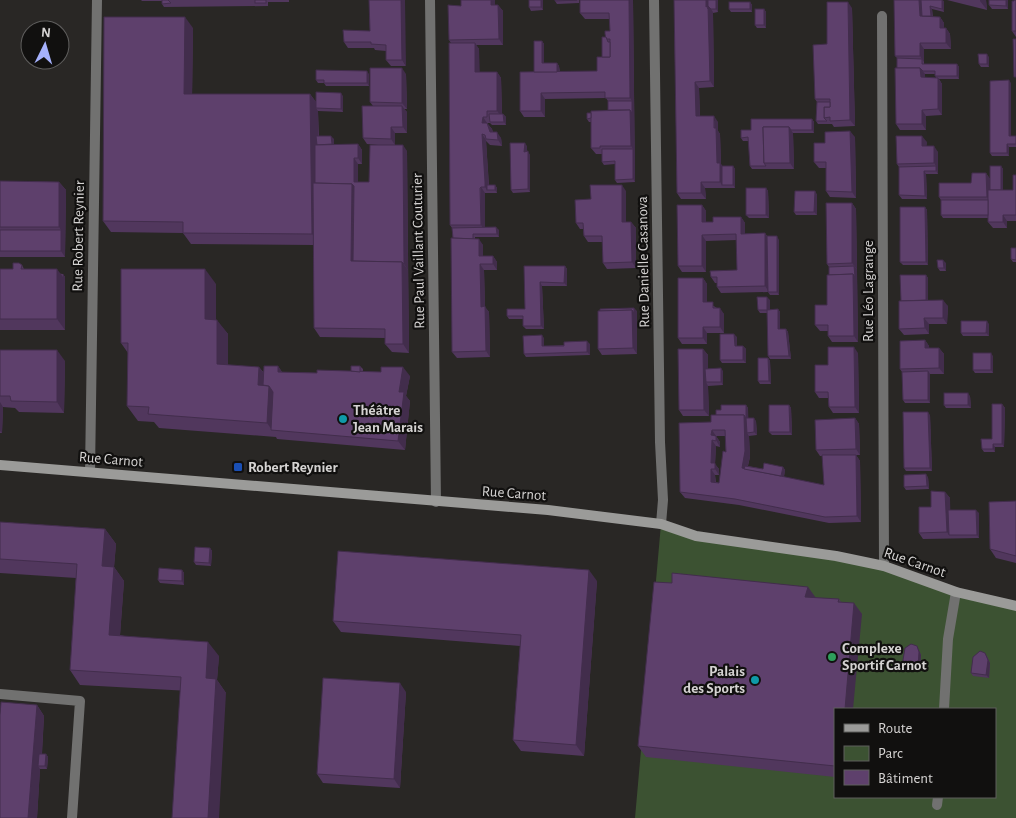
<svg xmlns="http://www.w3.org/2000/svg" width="1016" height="818" font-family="'Alegreya Sans',sans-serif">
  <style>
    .green { fill: #3c5232; fill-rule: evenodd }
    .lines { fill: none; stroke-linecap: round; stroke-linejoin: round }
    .lane { stroke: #717170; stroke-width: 10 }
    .street { stroke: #717170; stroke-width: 10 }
    .secondary { stroke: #9b9b99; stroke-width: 10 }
    .wall { fill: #51375d; fill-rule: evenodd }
    .shaded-wall { fill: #422d4c }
    .building { fill: #5e406c; stroke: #422d4c; fill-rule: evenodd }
    .culture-dot { fill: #0f9aa8; stroke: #11100f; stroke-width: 2 }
    .transit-dot { fill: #1a4fb4; stroke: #11100f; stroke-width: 2 }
    .leisure-dot { fill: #2e9e5b; stroke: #11100f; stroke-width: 2 }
    .labels { text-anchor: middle; stroke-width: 4.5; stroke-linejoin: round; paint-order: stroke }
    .street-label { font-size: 15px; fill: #d5d3d2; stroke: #11100f }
    .poi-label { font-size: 15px; font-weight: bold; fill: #d5d3d2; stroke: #11100f; text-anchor: start }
  </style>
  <rect width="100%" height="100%" fill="#292725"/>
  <path class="green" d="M661,524L697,536L835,556L1016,606V818H635ZM835,709H995V797H835Z"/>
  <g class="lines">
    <g class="lane">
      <path d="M0,694L80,701L72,818"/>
      <path d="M944,709L948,639L956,592"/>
      <path d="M937,805L938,797"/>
    </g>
    <g class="street">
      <path d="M430,0L436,502"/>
      <path d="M654,0L660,442L663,500L661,524"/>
      <path d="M882,16L884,566"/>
      <path d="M90,472L97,0"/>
    </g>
    <path class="secondary" d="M0,465L548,510L661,524L696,536L836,556L884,566L956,592L1016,606"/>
  </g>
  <g class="wall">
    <path d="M141,0H289V2H268V6L164,7L162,4V1H142Z"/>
    <path d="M369,0L406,66H391L386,60V51L375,50L374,48H348L344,42L370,31Z"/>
    <path d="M543,0V10L531,11L529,7Z"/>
    <path d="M579,0V3L557,4L555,1Z"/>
    <path d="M580,0H633L635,182L617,183L615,180V164L604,165L602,162V154H596L591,148V122H589L587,119L591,113L608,110V101L606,98L545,99V117H524L520,111L534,72L542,41L544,44V63H557L559,66L560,72L597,71L602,57L606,37L610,31V19H585L580,13Z"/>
    <path d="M674,0H718V12L713,13L714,87L699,88L700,116L718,122V131L720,134L721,164L722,166H733L735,169V188H705L706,199H681L677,193Z"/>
    <path d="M894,0L944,1V12L932,9L933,17H940L944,23V28H946L950,34L951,49H924V64H957L959,67V79H939L942,84V115L926,116V130H900L896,124L897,58L895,56ZM925,74H935L936,78H925Z"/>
    <path d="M947,0H986L987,10Z"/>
    <path d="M1008,0V9H992L989,5Z"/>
    <path d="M1016,0V37L1012,31L1014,1Z"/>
    <path d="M750,2L752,5V12H731L729,9Z"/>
    <path d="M498,5L503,11V45H476L479,49V72H497L501,78L502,114H503L506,117V125H492L490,123H487L492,129L493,132L501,138L502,146L490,145L486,141L489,185H495L497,188V193H485V227L499,230V237H475V239L483,245V256H493L497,262V270H484L485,307L489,312L490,357L457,358L452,352L453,238L452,228L450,225L451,43L449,40L461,6Z"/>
    <path d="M852,8L855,126L834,127L832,124H818L816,121L817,102L815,99L827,44Z"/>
    <path d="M764,9L766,12V28H757L755,25Z"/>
    <path d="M193,28L192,94H310L316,102L343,96V112L318,111L319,136L334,139V144H358L362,150V164H358V182H369L378,145L367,144L363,138L373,106L370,102L406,74L407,109H404L407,112V133H395V145L407,151L409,353L392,352L385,344V338L320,337L314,328V245L191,244L183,233L111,232L103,221Z"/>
    <path d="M989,57V67H981L979,64Z"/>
    <path d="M369,74V86H326L324,83H318L316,80Z"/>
    <path d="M1011,83V136H1016V147H1009V156H992L990,153Z"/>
    <path d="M812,119L814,122V133H793L794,169H752L750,166L749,141H743L741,138L751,130Z"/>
    <path d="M855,137L856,198L830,197L826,191V168H819L814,162L825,143Z"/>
    <path d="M927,142L926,146L938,152V174H926L927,199H902L899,195V167L897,164Z"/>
    <path d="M527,146V152L530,155V192L513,193L511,190Z"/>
    <path d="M1001,166L1003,169V190H1013L1016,175V221H1007V228H993L988,222V218H943L941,215V200L939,197L971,183L986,173L990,179Z"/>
    <path d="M0,181L59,182L66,190L65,257H0Z"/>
    <path d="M766,188L768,191L769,218H749L746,215Z"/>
    <path d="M626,191V222H631L636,228V268L607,269L603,263V242H588L584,236L583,229H580L576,223L591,199Z"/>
    <path d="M815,191L817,195V215H796L794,212Z"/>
    <path d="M852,203L856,209L858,342H832L828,336V331H820L815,325L827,305L829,275V267L827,264Z"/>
    <path d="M702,205L706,211V222H713L741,217L745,223V234L765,233L767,236L779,240V295H770L768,292L721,293L717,287V283H715L711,277L737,270V240L706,241V272H682L678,266Z"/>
    <path d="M925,207L927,210L928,265H903L900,262Z"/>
    <path d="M1016,248V262H1013L1011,259Z"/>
    <path d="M946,263V271H940L938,268Z"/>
    <path d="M22,265L24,269L63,274L65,277V330H0V269H13Z"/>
    <path d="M524,266H565L567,269V286H542L544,329H526L523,326V319H509L507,316L525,309Z"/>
    <path d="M926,275L928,278V300L948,306L947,324H929V334L904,335L899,329Z"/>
    <path d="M703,278L707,284V302L717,308L724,314V333H707V344H682L678,338Z"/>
    <path d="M216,284V320L228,334V365L259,367L264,373L278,366L282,372L317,373L351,371L360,366L363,369V372L410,376L406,396L410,401L405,450L277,439L276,437L159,428L154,422L138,421L127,406L128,353L121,343Z"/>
    <path d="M770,300V310L778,309L780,312V329H786L788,332L791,359H770L768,356V313H760L758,310Z"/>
    <path d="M637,311V354L602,355L598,349Z"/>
    <path d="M989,324V336H963L961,333Z"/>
    <path d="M737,337V346H743L746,349V363H722L720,360Z"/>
    <path d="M544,338V346L590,344V355L526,357L524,354Z"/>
    <path d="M925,340L929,346V348H939L944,354V374H930V403H905L903,400L902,372L900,369Z"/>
    <path d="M703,349L708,355V369L723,371V385L708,386L709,416H683L679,410Z"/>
    <path d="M0,350L65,361L64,413L19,412L15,408L3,407L2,433H0Z"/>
    <path d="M858,353L859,413H833L829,407L828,398H819L815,392L828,365Z"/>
    <path d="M993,356V373H975L973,370Z"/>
    <path d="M768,358L770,361L771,384H760L758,381Z"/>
    <path d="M970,396L971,408H946L944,405Z"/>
    <path d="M1002,404L1005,408L1004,447H995V452H984L982,449L992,439Z"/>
    <path d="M746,405L748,408V418L756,421L757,435L749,436L750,457L748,466L763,469L783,467L785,470L784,477L824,485L823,456H820L816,450L855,418L859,424L860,455H856L860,461L861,522L829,523L739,505L685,498L680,492L711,422L721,410ZM716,436H725L726,452L719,483L716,482L715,475H719V469L715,464L716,446L720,447V442Z"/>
    <path d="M789,405L791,408L792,435H772L769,432Z"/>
    <path d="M930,415L932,471H906L904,468Z"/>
    <path d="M928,477L929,489L906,490L904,487Z"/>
    <path d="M945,492L950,498V510L979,513V538L923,539L919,533L931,507Z"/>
    <path d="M1016,501V563L996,558L990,549Z"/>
    <path d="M0,522L105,529L116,544L114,567L124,581L120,635L219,656L217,680L226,693L80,685L70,670L76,578L0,573Z"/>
    <path d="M210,548L212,551L211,566L196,565L194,562Z"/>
    <path d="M182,570L184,573V585L160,583L158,580Z"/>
    <path d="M597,581L584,756L521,751L513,740L520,646L341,632L333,621Z"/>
    <path d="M815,598L839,599L841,602L862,614L835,709V777L646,757L638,746Z"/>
    <path d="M917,646L921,655L920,671L905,669L902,666Z"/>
    <path d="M987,656L990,663L989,678L973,676L971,673Z"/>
    <path d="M406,692L400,788L323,783L317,774Z"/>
    <path d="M37,705L44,716L42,754H46L48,757L47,769H40L37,818H0Z"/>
  </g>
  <g class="shaded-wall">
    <path d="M401,0H405L406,66L402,60Z"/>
    <path d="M491,0H495V11L491,5Z"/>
    <path d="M541,0H543V10L541,7Z"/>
    <path d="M629,0H633L635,182L633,179V149L631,146L630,110L632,101L630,98Z"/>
    <path d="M706,0H710L711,9L713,12L714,87L710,81Z"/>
    <path d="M716,0H718V12L716,9Z"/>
    <path d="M919,0H923L924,19L920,16Z"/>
    <path d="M942,0L944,1V12L942,9Z"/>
    <path d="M980,0H986L987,10L980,1Z"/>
    <path d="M1006,0H1008V9L1006,6Z"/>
    <path d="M750,2L752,5V12L750,9Z"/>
    <path d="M848,2L852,8L855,126L850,120Z"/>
    <path d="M498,5L503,11V45L499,39Z"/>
    <path d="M930,6L932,9L933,22L931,19Z"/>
    <path d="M764,9L766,12V28L764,25Z"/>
    <path d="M185,17L193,28L192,105L184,94Z"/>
    <path d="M940,17L944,23V34L940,28Z"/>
    <path d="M946,28L950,34L951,49L946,43Z"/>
    <path d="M542,41L544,44V66L542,63Z"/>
    <path d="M475,43L479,49L480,78L475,72Z"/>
    <path d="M920,43L924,49V62L920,56Z"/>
    <path d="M987,54L989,57V67L987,64Z"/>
    <path d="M557,63L559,66L560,78L557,75Z"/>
    <path d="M957,64L959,67V79L957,76Z"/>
    <path d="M402,68L406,74L407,109L402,103Z"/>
    <path d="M920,68L925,74V83L921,77Z"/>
    <path d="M367,71L369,74V86L367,83Z"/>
    <path d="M497,72L501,78L502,117L497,111Z"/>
    <path d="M938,78L942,84V115L938,109Z"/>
    <path d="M1009,80L1011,83V139L1009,136Z"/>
    <path d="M695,82L699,88L700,122L696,116Z"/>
    <path d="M341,93L343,96V112L341,109Z"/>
    <path d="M541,93L545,99V117L541,111Z"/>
    <path d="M310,94L318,105L316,108L318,111L320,245L312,234Z"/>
    <path d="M402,106L407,112V133L403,127Z"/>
    <path d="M922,110L926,116V130L922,124Z"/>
    <path d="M503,114L506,117V125L504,122Z"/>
    <path d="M714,116L718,122V131L720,134L721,164L724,169L722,185L720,182L717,163Z"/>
    <path d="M483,117L487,123H482Z"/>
    <path d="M812,119L814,122V133L812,130Z"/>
    <path d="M487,123L492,129L494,138L490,132Z"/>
    <path d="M391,127L395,133V145L391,139Z"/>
    <path d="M789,127L793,133L794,169L790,163Z"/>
    <path d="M850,131L855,137L856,198L852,192Z"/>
    <path d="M497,132L501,138L502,146L498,140Z"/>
    <path d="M482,134L486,140L489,190H487L485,187Z"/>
    <path d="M331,136L334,139V151L332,148Z"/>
    <path d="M922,136L927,142L926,152L922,146Z"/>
    <path d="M525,143L527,146V155L524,152Z"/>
    <path d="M358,144L362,150V164L358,158Z"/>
    <path d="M1007,144L1009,147V156L1007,153Z"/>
    <path d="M403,145L407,151L408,270L404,264Z"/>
    <path d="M934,146L938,152V174L936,171V166L934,163Z"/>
    <path d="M528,151L530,155V192L528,189Z"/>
    <path d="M354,158L358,164V188L354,182Z"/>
    <path d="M733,166L735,169V188L733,185Z"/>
    <path d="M1001,166L1003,169V196L1000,193Z"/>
    <path d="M924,171L926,174L927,199L925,196Z"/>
    <path d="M986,173L990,179L991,218L989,200L987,197Z"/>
    <path d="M59,182L66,190L65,257L61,251V230L59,227Z"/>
    <path d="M701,182L705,188L706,199L701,193Z"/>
    <path d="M352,184L358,192L353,264L351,261Z"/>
    <path d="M495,185L497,188V193L495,190Z"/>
    <path d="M622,185L626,191V228L622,222Z"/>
    <path d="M481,187L485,193V231L481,225Z"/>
    <path d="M766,188L768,191L769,218L766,215Z"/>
    <path d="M815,191L817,195V215L814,212Z"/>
    <path d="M852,203L856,209L857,269L852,263Z"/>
    <path d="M702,205L706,211V228L702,222Z"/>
    <path d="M925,207L927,210L928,265L926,262Z"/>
    <path d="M1003,215L1007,221V228L1003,222Z"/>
    <path d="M741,217L745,223V240L741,234Z"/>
    <path d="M631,222L636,228V268L632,262Z"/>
    <path d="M496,227L499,230V237L497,234Z"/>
    <path d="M765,233L769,240V292L765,286Z"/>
    <path d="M702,235L706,241V272L702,266Z"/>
    <path d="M777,236L779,240V295L777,292Z"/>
    <path d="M479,239L483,245V262L479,256Z"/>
    <path d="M493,256L497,262V270L493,264Z"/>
    <path d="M943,260L946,263V271L944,268Z"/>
    <path d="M402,262L408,270L409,353L403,344Z"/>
    <path d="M480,264L484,270L485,307L489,312L490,357L486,351L481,307Z"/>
    <path d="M565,266L567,269V286L564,283Z"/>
    <path d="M854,266L857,269L858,342L854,336L853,274Z"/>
    <path d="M57,269L63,277V274L65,277V330L57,319Z"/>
    <path d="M205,269L216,284V334L205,319Z"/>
    <path d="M926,275L928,278V306L926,303Z"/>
    <path d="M703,278L707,284V308L703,302Z"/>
    <path d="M540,282L542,286L544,329L541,326Z"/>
    <path d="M767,297L770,300V313L767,310Z"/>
    <path d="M943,300L948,306L947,324L943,318Z"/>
    <path d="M634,308L637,311V354L633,348L632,310Z"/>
    <path d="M720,308L724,314V333L720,327Z"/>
    <path d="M778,309L780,312V332L778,329Z"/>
    <path d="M924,318L929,324V334L925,328Z"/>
    <path d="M217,320L228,334V379L217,364Z"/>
    <path d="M987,321L989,324V336L986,333Z"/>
    <path d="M703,327L707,333V344L703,338Z"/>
    <path d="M786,329L788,332L791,359L789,356Z"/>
    <path d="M734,334L737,337V349L735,346Z"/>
    <path d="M542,335L544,338V349L542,346Z"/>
    <path d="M925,340L929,346L930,354L925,348Z"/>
    <path d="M587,341L590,344V355L587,352Z"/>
    <path d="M743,346L746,349V363L743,360Z"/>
    <path d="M854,347L858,353L859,413L855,407Z"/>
    <path d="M939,348L944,354V374L939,368Z"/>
    <path d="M703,349L708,355V382H706L708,386L709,416L704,410Z"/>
    <path d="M57,350L65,361L64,413L57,402Z"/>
    <path d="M991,353L993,356V373L991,370Z"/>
    <path d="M768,358L770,361L771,384L769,381Z"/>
    <path d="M278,366L284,375L278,372Z"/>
    <path d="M259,367L270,382L279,401L272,430L267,423L258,385Z"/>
    <path d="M403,367L410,376L406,396L410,401L405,450L398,441L399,392Z"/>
    <path d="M721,368L723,371V385L721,382Z"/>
    <path d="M928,371L930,374V403L928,400Z"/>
    <path d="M968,393L970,396L971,408L968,405Z"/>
    <path d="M0,402L3,407L2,433L0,431Z"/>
    <path d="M1002,404L1005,408L1004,447L1002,444Z"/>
    <path d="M746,405L748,408L749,433H747L749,436L750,457L746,472L742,468L744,415Z"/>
    <path d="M789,405L791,408L792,435L790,432Z"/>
    <path d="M928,412L930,415L932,471L930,468Z"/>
    <path d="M754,418L756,421L757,435L754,432Z"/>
    <path d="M855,418L859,424L860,455L856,449Z"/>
    <path d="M712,430L720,442V447L716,440V441L711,435Z"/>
    <path d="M712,440L716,446L715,464L719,469V475L711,463Z"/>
    <path d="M993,444L995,447V452L993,449Z"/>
    <path d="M856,455L860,461L861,522L857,516Z"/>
    <path d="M783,467L785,470L783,481L781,478Z"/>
    <path d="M711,469L715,475L716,488L711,482Z"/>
    <path d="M926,474L928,477L929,489L927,486Z"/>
    <path d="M945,492L950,498L951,535H949L947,532Z"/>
    <path d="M976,510L979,513V538L977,535Z"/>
    <path d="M105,529L116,544L114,567L124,581L119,649L109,635L102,566Z"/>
    <path d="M210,548L212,551L211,566L209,563Z"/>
    <path d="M182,570L184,573V585L182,581Z"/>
    <path d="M589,570L597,581L584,756L576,745Z"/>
    <path d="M808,587L816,598L805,597Z"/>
    <path d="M854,603L862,614L853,709H845Z"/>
    <path d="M208,642L219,656L217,680L226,693L219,818H208L206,678Z"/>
    <path d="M917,646L921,655L920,671L918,668Z"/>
    <path d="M985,653L990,663L989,678L986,675Z"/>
    <path d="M400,683L406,692L400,788L394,779Z"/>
    <path d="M37,705L44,716L41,766H38L40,769L37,818H28Z"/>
    <path d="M46,754L48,757L47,769L45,766Z"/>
  </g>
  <g class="building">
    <path d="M162,0H168L171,3L162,4Z"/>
    <rect x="255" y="0" width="11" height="3"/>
    <path d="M369,0H401L402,60H386V45L371,44V42H344L343,30L370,31Z"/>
    <path d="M461,0H491V5H498L499,39L449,40L448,5L461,6Z"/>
    <rect x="529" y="0" width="12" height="7"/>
    <path d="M555,0H577L555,1Z"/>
    <path d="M580,0H629L630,98H605V92L541,93V111H520V72L597,71V57H610V39H606L605,34V31H610L609,13H580Z"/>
    <path d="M674,0H706V7L708,6L710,81L695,82L696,116H714V128H716L717,163H720V182H701V193H677Z"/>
    <path d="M708,0H716V9H711L708,6V9Z"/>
    <path d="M894,0H919L920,16L940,17V28H946V43H920V56H895Z"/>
    <path d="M921,0H942V9L930,6L931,16H922Z"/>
    <path d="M989,0H1006V6L989,5Z"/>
    <path d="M1014,0H1016V31H1012V1H1014Z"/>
    <rect x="729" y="2" width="21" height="7"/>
    <path d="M827,2H848L850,120L830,121V117L824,118V107H830V99H815L813,45L827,44Z"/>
    <rect x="755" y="9" width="9" height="16"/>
    <path d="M104,17H185L184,94H310L312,234L183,233V222L103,221Z"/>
    <path d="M602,37H606L608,42H610V57H602Z"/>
    <path d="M1013,39H1016V77H1014Z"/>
    <path d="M534,41H542V63H557V72H534Z"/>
    <path d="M449,43H475V72H497V111H487V117H483L482,123H487L490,132H497L498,140L486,139L485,135L482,134L485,182V187H481L480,188L481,225H450Z"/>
    <path d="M978,54H987V64H979Z"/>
    <path d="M897,58L922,59V64H957V76H935V71H923L920,68H897Z"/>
    <path d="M370,68H402V103L370,102Z"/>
    <path d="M895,68H920L921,77L938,78V109L922,110V124H896Z"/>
    <path d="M316,70L367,71V83H324V80H316Z"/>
    <path d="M1009,80V136H1016V144H1007V153H990V81Z"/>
    <path d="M316,92L341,93V109L316,108Z"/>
    <path d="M608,101H632V113L630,110H608Z"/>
    <path d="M817,102H830V107H824V118L827,121H816Z"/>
    <path d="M362,106H402L403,127H391V139L363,138Z"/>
    <path d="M630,110L631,146H600V148H591V111Z"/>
    <path d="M587,113H591V118L587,119Z"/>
    <path d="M489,114H503L504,122H490Z"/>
    <path d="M751,119H812V130H791L789,127H763L764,163L766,166H750L748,137L741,138V130H751Z"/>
    <path d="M763,127H789L790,163H764Z"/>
    <path d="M850,131L852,192L826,191V162H814V143H825V132Z"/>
    <path d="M316,136H331L332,144L317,145Z"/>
    <path d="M896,136H922V146H934V163L897,164Z"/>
    <path d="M510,143H525L524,152L528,151V189L511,190Z"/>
    <path d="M358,144V158H354V182H369L370,145H403L404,264L402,262L353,261L354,186L352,184L315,183V145Z"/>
    <path d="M602,149H633V179L615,180V161L602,162Z"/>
    <rect x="722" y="166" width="11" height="19"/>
    <path d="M936,166V171H924L925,196L899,195V167Z"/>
    <rect x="990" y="166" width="11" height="24"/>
    <path d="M972,173H986L987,197H939V183H971Z"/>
    <path d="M1013,175H1016V215H1003V222H988V190H1013Z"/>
    <path d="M0,181L59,182V227H0Z"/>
    <path d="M313,183L352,184L351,261L402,262L403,344H385V329L314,328Z"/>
    <rect x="487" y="185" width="8" height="5"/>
    <path d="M590,185H622V222H631L632,262L603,263L602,236H584L583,223H576L575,200L591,199Z"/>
    <rect x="746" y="188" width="20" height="27"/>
    <path d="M795,191H815L814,212H794Z"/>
    <rect x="941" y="200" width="47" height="15"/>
    <path d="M826,203H852V263L827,264Z"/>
    <path d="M677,205H702V222H713V217H741V234L765,233V286L717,287V277H711L710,271L737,270L736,234L702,235V266H678Z"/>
    <path d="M900,207H925L926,262H900Z"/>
    <path d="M496,227L497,234H473V239L453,238L452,228Z"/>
    <rect x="0" y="230" width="61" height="21"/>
    <path d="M767,236H777V292H768Z"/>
    <path d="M451,238L479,239V256H493V264H480L481,307L485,306L486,351L452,352Z"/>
    <path d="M1011,248H1016V260L1011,259Z"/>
    <path d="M937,260H943L944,268H938Z"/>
    <path d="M13,263H19L22,265L21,269H57V319H0V269H13Z"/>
    <path d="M524,266H565L564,283L540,282L541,326H523V316H507V309H525Z"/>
    <path d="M854,266L855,277L853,274L829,275V267Z"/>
    <path d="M121,269H205V319L217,320V364L259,367L258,385L269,386L267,423L148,414L149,407L127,406L128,343H121Z"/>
    <path d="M853,274L854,336H828V325H815V305H827V275Z"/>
    <path d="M900,275H926V300L901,301Z"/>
    <path d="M678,278H703V302H713V308H720V327H703V338H678Z"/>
    <path d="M757,297H767V310H758Z"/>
    <path d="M943,300V318H924L925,328L899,329V301Z"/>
    <path d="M634,308V313L632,310L600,311V309Z"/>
    <path d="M778,309V329H786L789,356H768L767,310Z"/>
    <path d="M632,310L633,348L598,349V311Z"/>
    <path d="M961,321H987L986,333H961Z"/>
    <path d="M720,334H734L735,346H743V360H720Z"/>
    <path d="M542,335V346H564V342L587,341V352L524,354L523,336Z"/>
    <path d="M925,340V348H939V368L900,369V341Z"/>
    <path d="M828,347H854L855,407H829L828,392H815V365H828Z"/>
    <path d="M678,349H703L704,410H679Z"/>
    <path d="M0,350H57V402L11,401L10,396H0Z"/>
    <rect x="973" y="353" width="18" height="17"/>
    <path d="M758,358H768L769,381H758Z"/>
    <path d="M264,366H278V372L317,373V370L381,372V367H403L399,392H404L398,441L271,430L273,392L269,386L263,385Z"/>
    <path d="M351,366H360V372L351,371Z"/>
    <path d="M721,368V382H706L705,369Z"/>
    <path d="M928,371V400H903L902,372Z"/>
    <rect x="944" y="393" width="24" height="12"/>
    <path d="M992,404H1002V444H993V449H982L981,439H992Z"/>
    <path d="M721,405H746V418L744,415H716V410H721Z"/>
    <path d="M769,405H789L790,432H769Z"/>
    <path d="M903,412H928L930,468H904Z"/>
    <path d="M711,415H744L745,451L742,468L824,485L822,455H856L857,516L825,517L735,499L680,492L679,423L711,422ZM712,430H725L726,452L723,451L719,483L711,482V469H715V463H711L712,440L716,441V436L711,435Z"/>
    <path d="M746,418H754V432L747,433Z"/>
    <path d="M855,418L856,449L816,450L815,420Z"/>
    <path d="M764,463L783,467L781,476L744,469L745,466L763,469Z"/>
    <path d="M926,474L927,486L904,487V475Z"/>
    <path d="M931,491L945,492L947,532L919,533V507H931Z"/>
    <path d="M1016,501V556L990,549L989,502Z"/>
    <path d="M948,510H976L977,535H949Z"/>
    <path d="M0,522L105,529L102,566L114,567L109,635L208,642L206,678L216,679L208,818H172L181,677L70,670L77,564L0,559Z"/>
    <path d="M195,547L210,548L209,563L194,562Z"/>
    <path d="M338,551L589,570L576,745L513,740L521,635L333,621Z"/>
    <path d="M159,568L182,570V581L158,580Z"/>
    <path d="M672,573L808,587L805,597L839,599L838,602L854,603L845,709H835V766L638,746L654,582L672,583Z"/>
    <path d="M911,644L917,646L919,652L918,668L902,666L905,648Z"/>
    <path d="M980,651L985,653L988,660L986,675L971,673L973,657Z"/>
    <path d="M323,678L400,683L394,779L317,774Z"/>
    <path d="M1,702L37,705L28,818H0V715Z"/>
    <path d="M39,754H46L45,766H38Z"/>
  </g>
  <g class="culture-dot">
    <circle cx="343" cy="419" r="5"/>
    <circle cx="755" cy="680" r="5"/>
  </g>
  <rect class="transit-dot" x="233" y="462" width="10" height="10" rx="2.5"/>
  <circle class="leisure-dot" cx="832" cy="657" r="5"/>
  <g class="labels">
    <g class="street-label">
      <text transform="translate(78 236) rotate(-89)" y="5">Rue Robert Reynier</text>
      <text transform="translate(418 251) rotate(-91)" y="5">Rue Paul Vaillant Couturier</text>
      <text transform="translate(643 262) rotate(-91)" y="5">Rue Danielle Casanova</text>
      <text transform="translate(868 291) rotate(-90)" y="5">Rue Léo Lagrange</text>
      <text transform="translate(111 459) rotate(5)" y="5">Rue Carnot</text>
      <text transform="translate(514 493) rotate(4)" y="5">Rue Carnot</text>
      <text transform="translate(915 562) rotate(19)" y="5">Rue Carnot</text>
    </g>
    <g class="poi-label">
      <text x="353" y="415">Théâtre<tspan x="353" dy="17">Jean Marais</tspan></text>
      <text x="248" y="472">Robert Reynier</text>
      <text x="842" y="653">Complexe<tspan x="842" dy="17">Sportif Carnot</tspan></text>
      <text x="745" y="676" text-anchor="end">Palais<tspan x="745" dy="17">des Sports</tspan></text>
    </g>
  </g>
  <rect x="834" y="708" width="162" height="90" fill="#11100f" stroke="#5f5e5d"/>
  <rect x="844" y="724" width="25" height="8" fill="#9b9b99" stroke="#5f5e5d"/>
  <text x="878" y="733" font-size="15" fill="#d5d3d2">Route</text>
  <rect x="844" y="746" width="25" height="15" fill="#3c5232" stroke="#5f5e5d"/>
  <text x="878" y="758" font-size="15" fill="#d5d3d2">Parc</text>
  <rect x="844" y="770" width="25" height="15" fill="#5e406c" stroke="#5f5e5d"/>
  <text x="878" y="783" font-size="15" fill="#d5d3d2">Bâtiment</text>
  <g transform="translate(45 45) rotate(5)"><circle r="24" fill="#11100f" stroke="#5f5e5d"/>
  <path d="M0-4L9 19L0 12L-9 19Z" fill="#a5b1fc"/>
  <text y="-8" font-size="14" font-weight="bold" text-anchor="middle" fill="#d5d3d2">N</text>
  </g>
</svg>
